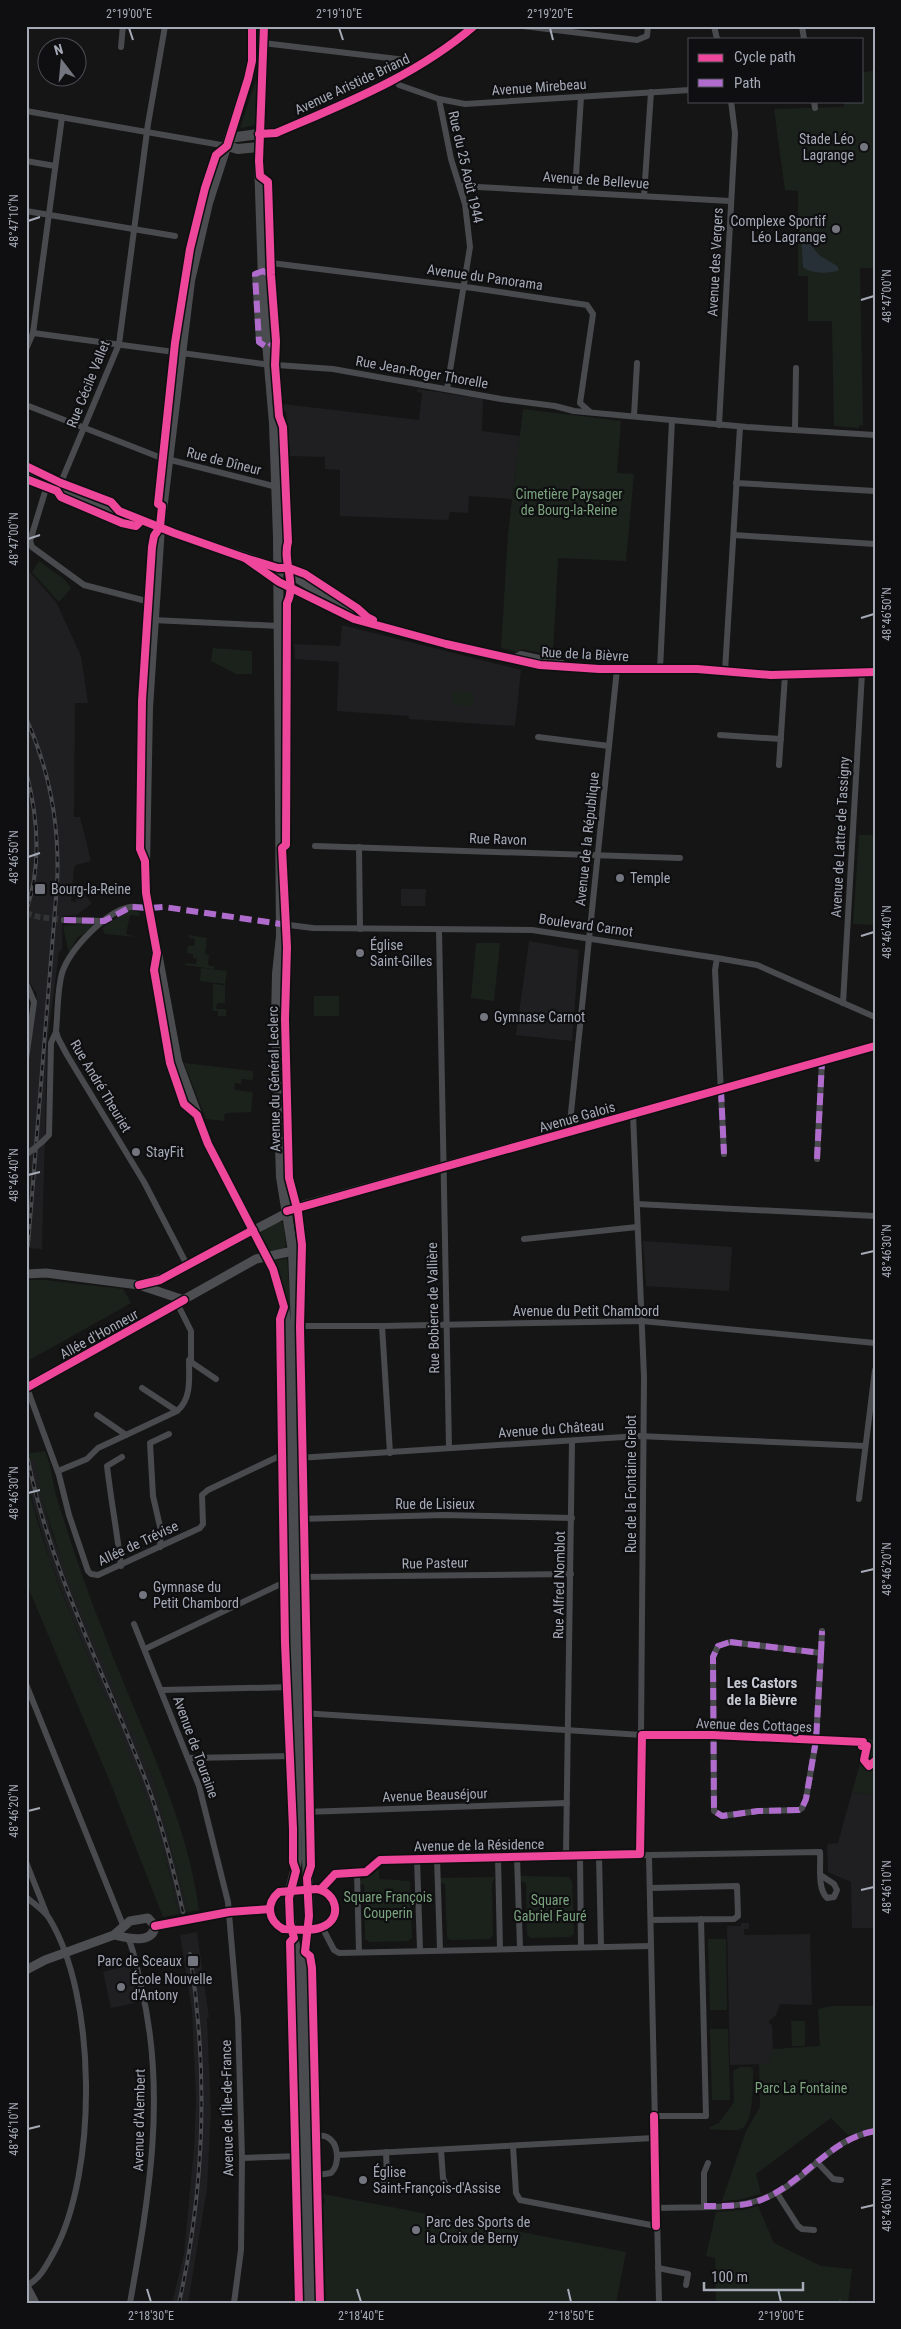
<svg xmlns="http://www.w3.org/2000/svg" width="901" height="2329" font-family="'Roboto Condensed',sans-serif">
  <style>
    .built { fill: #1f1f21 }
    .green { fill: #1b221c }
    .water { fill: #273037 }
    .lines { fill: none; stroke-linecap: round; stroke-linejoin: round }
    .stream { stroke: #273037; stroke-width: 2 }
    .street-tunnel { stroke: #323335; stroke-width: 6; stroke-dasharray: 6 3; stroke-linecap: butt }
    .street { stroke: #484a4e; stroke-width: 6 }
    .secondary { stroke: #4c4e52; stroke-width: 9 }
    .primary { stroke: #4b4c4f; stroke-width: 10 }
    .rail-casing { stroke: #484a4d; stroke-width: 4 }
    .rail { stroke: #0f0f11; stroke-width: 2; stroke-dasharray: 5.5; stroke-linecap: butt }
    .street-bridge { stroke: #484a4e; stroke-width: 6 }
    .quiet { stroke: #b06ccc; stroke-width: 6; stroke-dasharray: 12 6; stroke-linecap: butt }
    .cycleway-casing { stroke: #0f0f11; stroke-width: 11 }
    .cycleway { stroke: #ed469a; stroke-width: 8 }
    .ticks { fill: none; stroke: #a5aab7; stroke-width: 2 }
    .poi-dot { fill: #73767e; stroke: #0f0f11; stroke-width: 2 }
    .labels { text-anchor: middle; stroke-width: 4.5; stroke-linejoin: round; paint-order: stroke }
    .street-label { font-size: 14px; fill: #a5aab7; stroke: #0f0f11 }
    .poi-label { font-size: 14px; fill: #a5aab7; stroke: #0f0f11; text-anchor: start }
    .park-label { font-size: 14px; fill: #7aa37d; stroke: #0f0f11 }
    .neighbourhood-label { font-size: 15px; font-weight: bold; fill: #c6c9d2; stroke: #0f0f11 }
    .neatline { fill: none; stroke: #a5aab7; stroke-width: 2 }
    .ticks-label { font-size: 12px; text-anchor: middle; fill: #a5aab7 }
  </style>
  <rect width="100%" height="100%" fill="#151515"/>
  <g class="built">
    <path d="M417,389L483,399L482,431L520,436L512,499L469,496L468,513L450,512L448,520L340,516V470L325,469V457L290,456L286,412L283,411V404L419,420L422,393L417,392Z"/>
    <path d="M26,568L56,602L81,656L88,703H75L74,817H80L91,861L76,865L74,868L71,901L76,902V892H82L92,903L77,915L62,916V949L59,952L47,1044L42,1249L26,1248V1087L37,994L26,976Z"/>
    <path d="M342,625L521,670L515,726L409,719V716L337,711L339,662L295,659L294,644L340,646Z"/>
    <path d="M401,889H426L425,906H401Z"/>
    <path d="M529,941L579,950L572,1041L516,1035Z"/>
    <path d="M643,1241L732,1247L729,1291L646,1286Z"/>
    <path d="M35,1459L42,1499L53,1537L154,1782L188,1912L179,1914L168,1866L142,1785L73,1620L50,1560L26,1478V1461Z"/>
    <path d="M852,1792L875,1795V1928H852L851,1882L828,1872L827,1844L838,1843Z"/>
    <path d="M741,1923H749V1929H744V1935L810,1934L812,2005L780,2004L776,2015L768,2022L772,2025L773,2049L768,2064L730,2065L727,1926H741Z"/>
    <path d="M197,1932L209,2018H207L211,2112L207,2189L188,2303H172L184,2254L194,2149L196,2099L192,2010L180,1935Z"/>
    <path d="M130,1965L139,2002L111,2008L103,1972Z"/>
  </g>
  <g class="green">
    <path d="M875,70V268H860L863,425H859V428L834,426L832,321H808V276H798V191L785,190L774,109L843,107L846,101H862V73Z"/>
    <path d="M256,80H257L255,125L240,128Z"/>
    <path d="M523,409L621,421L617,473L634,474L626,561L558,558L553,655L522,649L519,652L501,648L508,534Z"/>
    <path d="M39,561L65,580L71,588L59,602L32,572Z"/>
    <path d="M213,648L252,651V674H236L211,661Z"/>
    <path d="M453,691L474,692L473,706L452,705Z"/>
    <path d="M859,835H875V925L853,924Z"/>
    <path d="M130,909L139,912L140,916L130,915L126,934L136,937L105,934L102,928Z"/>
    <path d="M93,923V927L77,938L69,953L63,926Z"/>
    <path d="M189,935L207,938L205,954L209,955L208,965L215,967L214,969L185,965V963L196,964L197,959L193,958V954L187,953L188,946H194L195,939L189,938Z"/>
    <path d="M476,943H500L494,1001L471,998Z"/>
    <path d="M201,968L227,971L225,984L200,981Z"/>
    <path d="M213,984L225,985V1003H217L216,1009H226V1016H218V1011H213Z"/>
    <rect x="314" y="996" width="25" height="20"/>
    <path d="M184,1063L253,1071V1080L242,1079L241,1084L235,1083L234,1090L253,1092L251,1112L227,1113L224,1115L225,1121L206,1119Z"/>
    <path d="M278,1221L283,1223L286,1245L284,1249L270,1251L260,1233Z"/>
    <path d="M287,1258L292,1327L273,1261Z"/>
    <path d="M26,1280H44L123,1289L131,1303L26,1362Z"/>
    <path d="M45,1451C53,1470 52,1484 58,1502C72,1546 86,1589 103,1631C137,1722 186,1813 199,1910L188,1912L154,1782L68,1579L42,1499L35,1460L26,1461V1454Z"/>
    <path d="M26,1478C50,1584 102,1682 141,1783C158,1825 169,1869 179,1914L163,1917L113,1789L28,1587Z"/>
    <path d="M867,1739L875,1740V1795L852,1792Z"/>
    <path d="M379,1869V1879L410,1881L412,1938L408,1941L369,1942L365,1939L364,1885L360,1884V1880L372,1875Z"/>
    <path d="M520,1876L569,1877L572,1882L574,1934L570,1937L531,1938L527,1935L526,1883L520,1881Z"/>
    <path d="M495,1877L492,1884L493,1936L489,1939L450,1940L447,1937L445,1884L439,1883V1878Z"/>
    <path d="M708,1939H726L727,2010H710Z"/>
    <path d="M831,2006H875V2129L848,2135L831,2118L756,2174L761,2194L738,2200L722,2201L746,2131L760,2107L759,2064H768L773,2049L820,2046L818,2009Z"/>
    <path d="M791,2021H805V2046H792Z"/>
    <path d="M710,2029H728L730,2100H712Z"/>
    <path d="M740,2067H750L753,2069C753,2081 754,2124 741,2129C733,2132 719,2129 710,2129V2127L719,2123L734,2102L733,2071Z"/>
    <path d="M323,2194L626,2252L616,2303H326L323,2206L325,2200Z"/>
    <path d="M758,2206L774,2243L821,2266L852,2269L848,2303H716L715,2258L706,2256L716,2212L743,2210Z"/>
  </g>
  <path class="water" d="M803,235L819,255L837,266L839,270C830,274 810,274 803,267L801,236Z"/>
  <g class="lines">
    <path class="stream" d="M839,2303L840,2300"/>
    <path class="street-tunnel" d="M26,913L39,917L64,920"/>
    <g class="street">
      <path d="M523,26L637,40L647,36L648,26"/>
      <path d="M714,26L717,39"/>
      <path d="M802,26L804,39"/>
      <path d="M263,43L406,60L415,69"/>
      <path d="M121,47L123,26"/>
      <path d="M395,80L399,85L439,99L465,104L690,90"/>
      <path d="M439,99L451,159L465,204L470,247L447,389"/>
      <path d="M814,101L815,108"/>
      <path d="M26,111L227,146"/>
      <path d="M26,161L55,166"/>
      <path d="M260,176L268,182L270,242L262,248"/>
      <path d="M460,186L730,201"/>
      <path d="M575,191L581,97"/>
      <path d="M644,196L651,92"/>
      <path d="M26,211L175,236"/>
      <path d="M263,262L473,288L587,305L593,314L580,403L590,412"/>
      <path d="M263,271L271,275L276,341L268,348L259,342L255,274Z"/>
      <path d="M33,333L263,364L333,369L501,399L555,406L574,411L747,427L875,435"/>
      <path d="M26,349L33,333L62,117"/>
      <path d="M26,405L159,457L277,487"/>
      <path d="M634,416L637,363"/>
      <path d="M274,423H279L283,427L286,533L278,537"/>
      <path d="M719,425L735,133L731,101"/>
      <path d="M795,430L796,368"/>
      <path d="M48,482L30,541L32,547L84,585L154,603"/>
      <path d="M736,483L875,491"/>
      <path d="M59,487L119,344L148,124L165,26"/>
      <path d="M734,535L875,544"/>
      <path d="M279,607H287V693L279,696"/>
      <path d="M153,620L279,626"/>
      <path d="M511,659L521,654L562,663V666"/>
      <path d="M660,669L672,420"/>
      <path d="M725,671L740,427"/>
      <path d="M279,714L287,717L286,837L280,844"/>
      <path d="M720,735L781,739"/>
      <path d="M538,737L609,746"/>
      <path d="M779,765L785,675"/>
      <path d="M315,846L680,858"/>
      <path d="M359,847L360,929"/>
      <path d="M149,908C143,908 136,906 130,907C105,912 70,949 62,973C57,991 58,1012 56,1031L58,1038L67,1055L144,1182L187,1265"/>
      <path d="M64,920L104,921"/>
      <path d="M281,924L313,928L532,930L717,958L757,965L875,1017"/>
      <path d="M439,930L449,1448"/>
      <path d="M717,958L715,970L724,1154"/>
      <path d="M156,959L154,970L170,1063L184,1104L196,1115"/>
      <path d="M277,972L285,976L289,1178L283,1189"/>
      <path d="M26,983L34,1002L26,1059"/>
      <path d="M843,1003L862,673"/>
      <path d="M633,1114L644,1377L640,1854"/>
      <path d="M569,1132L617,669"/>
      <path d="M42,1142L49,1135L51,1043L56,1032"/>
      <path d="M817,1159L822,1061"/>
      <path d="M637,1204L875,1216"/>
      <path d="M524,1239L637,1227"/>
      <path d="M178,1305L191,1331V1362L216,1379"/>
      <path d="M296,1326H382L642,1321L875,1343"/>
      <path d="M382,1326L390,1453"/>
      <path d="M27,1388L59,1475L69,1515L88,1571L91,1574L98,1575L200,1528L203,1524L202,1495L208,1490L290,1451"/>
      <path d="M142,1388L177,1411C192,1399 189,1377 189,1360"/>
      <path d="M97,1415L126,1435L177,1411"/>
      <path d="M298,1458L639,1436L865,1446"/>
      <path d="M58,1471L87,1459L98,1448L126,1435"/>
      <path d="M859,1499L875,1370"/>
      <path d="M299,1519L444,1515L572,1518"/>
      <path d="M160,1547L161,1531L153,1496L150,1443L169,1434"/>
      <path d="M121,1566C117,1532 111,1500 107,1466L122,1457"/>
      <path d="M300,1577L571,1574"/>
      <path d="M134,1624L199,1786L228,1902L238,2019L242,2158L241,2250L234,2303"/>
      <path d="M730,1642L821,1653L816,1740L806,1799L802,1808L799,1810L758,1811L722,1816L714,1811L713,1657L718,1646Z"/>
      <path d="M145,1649L291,1579"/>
      <path d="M821,1653L822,1631"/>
      <path d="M26,1684L123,1925"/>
      <path d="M162,1690L292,1687"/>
      <path d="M302,1713L642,1735H713L864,1742"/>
      <path d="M189,1758L294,1756"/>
      <path d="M304,1812L567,1803"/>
      <path d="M566,1855L572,1441"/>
      <path d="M580,1855L581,1947"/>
      <path d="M599,1855L601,1947"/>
      <path d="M649,1856L659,2303"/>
      <path d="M498,1857L500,1949"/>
      <path d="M517,1857L520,1948"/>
      <path d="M437,1858L440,1950"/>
      <path d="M417,1859L420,1950"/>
      <path d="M26,1862L47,1915"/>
      <path d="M357,1873L359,1952"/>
      <path d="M650,1888L737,1886L738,1916L734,1919L651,1920"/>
      <path d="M316,1889C336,1891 344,1919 322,1927C311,1932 294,1929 283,1929C267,1920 266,1903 279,1892Z"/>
      <path d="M321,1889L335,1874L366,1872L380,1860L417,1859L820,1852C821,1866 817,1888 827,1898L834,1897L837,1890L834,1884L822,1876"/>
      <path d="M26,1897C33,1903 44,1910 49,1918C97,1996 98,2171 54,2252C46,2266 41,2278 26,2286"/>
      <path d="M322,1927L334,1950L339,1953L651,1946"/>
      <path d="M128,1938C135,1952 137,1970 141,1986C167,2093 149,2197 130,2303"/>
      <path d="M654,2116H706L701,1919"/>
      <path d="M310,2136C316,2136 322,2134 327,2137C339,2143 340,2164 331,2173L311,2176"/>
      <path d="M513,2146L516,2193L520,2200L656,2226"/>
      <path d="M441,2150L443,2178L448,2190"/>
      <path d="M337,2155L654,2138"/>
      <path d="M242,2158L302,2156"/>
      <path d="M817,2162L833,2179L841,2180"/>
      <path d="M382,2185L387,2176L386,2152"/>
      <path d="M777,2193L798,2226L802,2229L814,2230"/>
      <path d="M704,2206V2173L708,2163"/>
      <path d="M656,2208C695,2206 741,2212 776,2193C814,2173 830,2139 875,2131"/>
      <path d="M658,2268L688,2274L686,2285"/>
    </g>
    <g class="secondary">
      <path d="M259,134L276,133C346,103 416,76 474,26"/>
      <path d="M26,473L174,533L282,569L352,613"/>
      <path d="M245,558L279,582L354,619L446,644L540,665L599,669H697L771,675L875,672"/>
      <path d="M26,1274L46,1273L139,1285L184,1300"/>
      <path d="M139,1285L165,1277L300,1206L875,1046"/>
      <path d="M26,1388L256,1259L293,1251"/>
      <path d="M155,1926L229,1912L270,1909"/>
      <path d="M26,1970L45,1960L114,1935L130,1921L148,1918L155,1926C153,1945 127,1938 114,1935"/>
      <path d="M26,2286L35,2303"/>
    </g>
    <g class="primary">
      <path d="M252,26V61L248,79L208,203L190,281L160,527L148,708L145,866L146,893L177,1061L208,1144L273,1269L284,1307L287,1328L297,1859C296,1873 290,1885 289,1898C287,1920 296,1940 297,1961L305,2303"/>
      <path d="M264,26L259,161L264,308L274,423L278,537L281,936L277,974L276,1020L281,1177L293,1251L296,1326L302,1713L309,1916L305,1952L314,2303"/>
      <path d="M229,138L259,134"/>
      <path d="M227,146L238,149L259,147"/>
    </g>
    <defs>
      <g id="rail">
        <path d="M26,718C50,771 60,827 57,885L28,1245"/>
        <path d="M26,771C38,817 42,866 26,911"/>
        <path d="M28,1460C51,1573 105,1674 146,1781C162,1823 173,1868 183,1912"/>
        <path d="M179,2303C205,2188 208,2070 190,1954"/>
      </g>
    </defs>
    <use href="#rail" class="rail-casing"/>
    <use href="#rail" class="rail"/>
    <path class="street-bridge" d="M26,1155L42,1142"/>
    <g class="quiet">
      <path d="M263,271L271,275L276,341L268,348L259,342L255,274Z"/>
      <path d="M64,920L104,921L131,907L149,908L164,907L281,924"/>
      <path d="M721,1090L724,1154"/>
      <path d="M817,1159L822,1061"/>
      <path d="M730,1642L821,1653L816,1740L806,1799L802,1808L799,1810L758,1811L722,1816L714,1811L713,1657L718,1646Z"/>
      <path d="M821,1653L822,1631"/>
      <path d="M704,2206C722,2206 744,2207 761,2200C804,2183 829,2139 875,2131"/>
    </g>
    <defs>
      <g id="cycleway">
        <path d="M252,26V61L248,79L227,146L216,155L205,188L190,249L175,343L158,504L162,506L160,527L154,536L152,547L142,701L140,849L145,861L146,893L157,953L154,970L170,1063L184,1104L197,1115L208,1144L273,1269L284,1307L280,1319L285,1643L293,1829V1862L296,1871L289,1898L290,1923L294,1938L290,1942L299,2303"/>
        <path d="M264,26L259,161L260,176L268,182L271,275L276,341L275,365L279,416L283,427L288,542C282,561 297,584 287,603L286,845L282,848L287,947L285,1019L289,1178L298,1212L302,1245L300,1327L311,1866L307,1878L309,1916L305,1952L310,1956L312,1968L320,2303"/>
        <path d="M259,134L276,133C346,103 416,76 474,26"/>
        <path d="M26,466L61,483L111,502L119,511L174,533L245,558L278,568H289L305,574L357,608L367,617L373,620"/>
        <path d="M26,479L57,491L61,497L122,523L136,526L139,523"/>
        <path d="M245,558L279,582L354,619L446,644L540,665L599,669H697L771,675L875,672"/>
        <path d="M287,1211L875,1046"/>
        <path d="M139,1285L160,1280L253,1230"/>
        <path d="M26,1388L184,1300"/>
        <path d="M316,1889C336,1891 344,1919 322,1927C311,1932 294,1929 283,1929C267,1920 266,1903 279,1892Z"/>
        <path d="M321,1889L335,1874L366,1872L380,1860L640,1854L642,1735H713L863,1742L862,1746H867L864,1760L869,1766L875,1761"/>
        <path d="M155,1926L229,1912L270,1909"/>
        <path d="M654,2116L656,2226"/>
      </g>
    </defs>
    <use href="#cycleway" class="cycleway-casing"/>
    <use href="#cycleway" class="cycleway"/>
  </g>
  <path class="ticks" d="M129,28L133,40M339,28L343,40M550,28L553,40M28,221L40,217M861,300L874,296M28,539L40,535M861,618L874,614M28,857L40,853M861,936L874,932M28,1175L40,1172M861,1254L874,1251M28,1493L40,1490M861,1572L874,1569M28,1811L40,1808M861,1890L874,1887M28,2129L40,2126M861,2208L874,2205M147,2289L151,2302M357,2289L361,2302M568,2289L571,2302M778,2289L781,2302"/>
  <g class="poi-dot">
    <circle cx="864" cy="147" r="5"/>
    <circle cx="836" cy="229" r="5"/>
    <circle cx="620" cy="878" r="5"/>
    <rect x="34" y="883" width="12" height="12" rx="2.5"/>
    <circle cx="360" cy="953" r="5"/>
    <circle cx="484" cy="1017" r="5"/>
    <circle cx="136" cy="1152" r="5"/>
    <circle cx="143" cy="1595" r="5"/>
    <rect x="187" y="1955" width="12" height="12" rx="2.5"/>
    <circle cx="121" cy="1987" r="5"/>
    <circle cx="363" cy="2180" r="5"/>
    <circle cx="416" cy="2230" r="5"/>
  </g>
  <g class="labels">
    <g class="street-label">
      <text transform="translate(352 84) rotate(-25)" y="5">Avenue Aristide Briand</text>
      <text transform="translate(539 87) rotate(-4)" y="5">Avenue Mirebeau</text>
      <text transform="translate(466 167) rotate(77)" y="5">Rue du 25 Août 1944</text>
      <text transform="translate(596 180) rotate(4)" y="5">Avenue de Bellevue</text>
      <text transform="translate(715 262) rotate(-87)" y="5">Avenue des Vergers</text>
      <text transform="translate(485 277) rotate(8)" y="5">Avenue du Panorama</text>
      <text transform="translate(422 372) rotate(10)" y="5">Rue Jean-Roger Thorelle</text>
      <text transform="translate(88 384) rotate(-68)" y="5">Rue Cécile Vallet</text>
      <text transform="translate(224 461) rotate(14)" y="5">Rue de Dîneur</text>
      <text transform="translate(585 654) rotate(3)" y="5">Rue de la Bièvre</text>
      <text transform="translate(840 837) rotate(-87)" y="5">Avenue de Lattre de Tassigny</text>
      <text transform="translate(498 839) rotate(2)" y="5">Rue Ravon</text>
      <text transform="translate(587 839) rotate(-84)" y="5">Avenue de la République</text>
      <text transform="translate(586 925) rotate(8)" y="5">Boulevard Carnot</text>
      <text transform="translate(274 1079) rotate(-91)" y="5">Avenue du Général Leclerc</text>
      <text transform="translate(101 1086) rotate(59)" y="5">Rue André Theuriet</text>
      <text transform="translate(577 1117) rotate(-16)" y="5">Avenue Galois</text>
      <text transform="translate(433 1308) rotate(-91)" y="5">Rue Bobierre de Vallière</text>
      <text x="586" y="1316">Avenue du Petit Chambord</text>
      <text transform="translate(99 1334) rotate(-29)" y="5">Allée d'Honneur</text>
      <text transform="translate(551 1429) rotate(-4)" y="5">Avenue du Château</text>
      <text transform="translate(631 1484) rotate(-90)" y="5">Rue de la Fontaine Grelot</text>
      <text x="435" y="1509">Rue de Lisieux</text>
      <text transform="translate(138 1543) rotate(-25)" y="5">Allée de Trévise</text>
      <text transform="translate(435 1563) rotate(-1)" y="5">Rue Pasteur</text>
      <text transform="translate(559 1585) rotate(-89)" y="5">Rue Alfred Nomblot</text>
      <text transform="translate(754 1725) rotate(2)" y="5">Avenue des Cottages</text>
      <text transform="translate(196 1747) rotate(70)" y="5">Avenue de Touraine</text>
      <text transform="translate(435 1795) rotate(-2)" y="5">Avenue Beauséjour</text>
      <text transform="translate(479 1845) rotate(-1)" y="5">Avenue de la Résidence</text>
      <text transform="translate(227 2108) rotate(-91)" y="5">Avenue de l'Île-de-France</text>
      <text transform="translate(139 2120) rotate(-89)" y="5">Avenue d'Alembert</text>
    </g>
    <g class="poi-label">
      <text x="854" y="144" text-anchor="end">Stade Léo<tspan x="854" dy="16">Lagrange</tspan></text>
      <text x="826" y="226" text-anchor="end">Complexe Sportif<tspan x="826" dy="16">Léo Lagrange</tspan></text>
      <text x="630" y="883">Temple</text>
      <text x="51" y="894">Bourg-la-Reine</text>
      <text x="370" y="950">Église<tspan x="370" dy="16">Saint-Gilles</tspan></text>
      <text x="494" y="1022">Gymnase Carnot</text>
      <text x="146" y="1157">StayFit</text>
      <text x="153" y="1592">Gymnase du<tspan x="153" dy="16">Petit Chambord</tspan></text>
      <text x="182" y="1966" text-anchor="end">Parc de Sceaux</text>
      <text x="131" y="1984">École Nouvelle<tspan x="131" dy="16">d'Antony</tspan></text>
      <text x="373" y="2177">Église<tspan x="373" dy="16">Saint-François-d'Assise</tspan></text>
      <text x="426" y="2227">Parc des Sports de<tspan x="426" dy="16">la Croix de Berny</tspan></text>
    </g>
    <g class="park-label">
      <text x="569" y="499">Cimetière Paysager<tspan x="569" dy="16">de Bourg-la-Reine</tspan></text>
      <text x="388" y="1902">Square François<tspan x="388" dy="16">Couperin</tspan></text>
      <text x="550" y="1905">Square<tspan x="550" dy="16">Gabriel Fauré</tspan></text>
      <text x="801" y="2093">Parc La Fontaine</text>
    </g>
    <g class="neighbourhood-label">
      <text x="762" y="1688">Les Castors<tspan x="762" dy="17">de la Bièvre</tspan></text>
    </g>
  </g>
  <rect width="901" height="2329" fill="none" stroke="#0f0f11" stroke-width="55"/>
  <rect x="688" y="38" width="175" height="65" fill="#0f0f11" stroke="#4b4d53"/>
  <rect x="698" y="54" width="25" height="8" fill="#ed469a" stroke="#4b4d53"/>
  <text x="734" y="62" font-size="15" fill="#a5aab7">Cycle path</text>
  <rect x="698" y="79" width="25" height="8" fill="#b06ccc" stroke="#4b4d53"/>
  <text x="734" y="88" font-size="15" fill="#a5aab7">Path</text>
  <g transform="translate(62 62) rotate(344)"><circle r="24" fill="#0f0f11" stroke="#4b4d53"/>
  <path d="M0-4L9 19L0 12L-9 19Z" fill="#73767e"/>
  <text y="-8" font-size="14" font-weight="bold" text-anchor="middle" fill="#a5aab7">N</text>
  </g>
  <path d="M704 2282v8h99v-8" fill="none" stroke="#a5aab7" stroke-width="2.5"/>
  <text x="711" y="2282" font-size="15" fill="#a5aab7" stroke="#0f0f11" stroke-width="4" paint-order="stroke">100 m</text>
  <rect x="28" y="28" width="846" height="2274" class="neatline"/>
  <g class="ticks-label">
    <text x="129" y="18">2°19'00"E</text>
    <text x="339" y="18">2°19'10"E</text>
    <text x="550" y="18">2°19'20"E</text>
    <text transform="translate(14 221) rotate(-90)" y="4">48°47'10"N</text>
    <text transform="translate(887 296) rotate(-90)" y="4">48°47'00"N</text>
    <text transform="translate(14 539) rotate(-90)" y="4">48°47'00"N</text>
    <text transform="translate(887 614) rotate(-90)" y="4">48°46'50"N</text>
    <text transform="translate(14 857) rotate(-90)" y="4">48°46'50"N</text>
    <text transform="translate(887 932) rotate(-90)" y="4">48°46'40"N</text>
    <text transform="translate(14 1175) rotate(-90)" y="4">48°46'40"N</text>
    <text transform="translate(887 1251) rotate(-90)" y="4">48°46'30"N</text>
    <text transform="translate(14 1493) rotate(-90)" y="4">48°46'30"N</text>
    <text transform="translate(887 1569) rotate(-90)" y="4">48°46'20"N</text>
    <text transform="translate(14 1811) rotate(-90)" y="4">48°46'20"N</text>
    <text transform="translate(887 1887) rotate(-90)" y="4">48°46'10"N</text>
    <text transform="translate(14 2129) rotate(-90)" y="4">48°46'10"N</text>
    <text transform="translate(887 2205) rotate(-90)" y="4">48°46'00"N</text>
    <text x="151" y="2320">2°18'30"E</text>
    <text x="361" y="2320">2°18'40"E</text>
    <text x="571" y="2320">2°18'50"E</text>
    <text x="781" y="2320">2°19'00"E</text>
  </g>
</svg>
